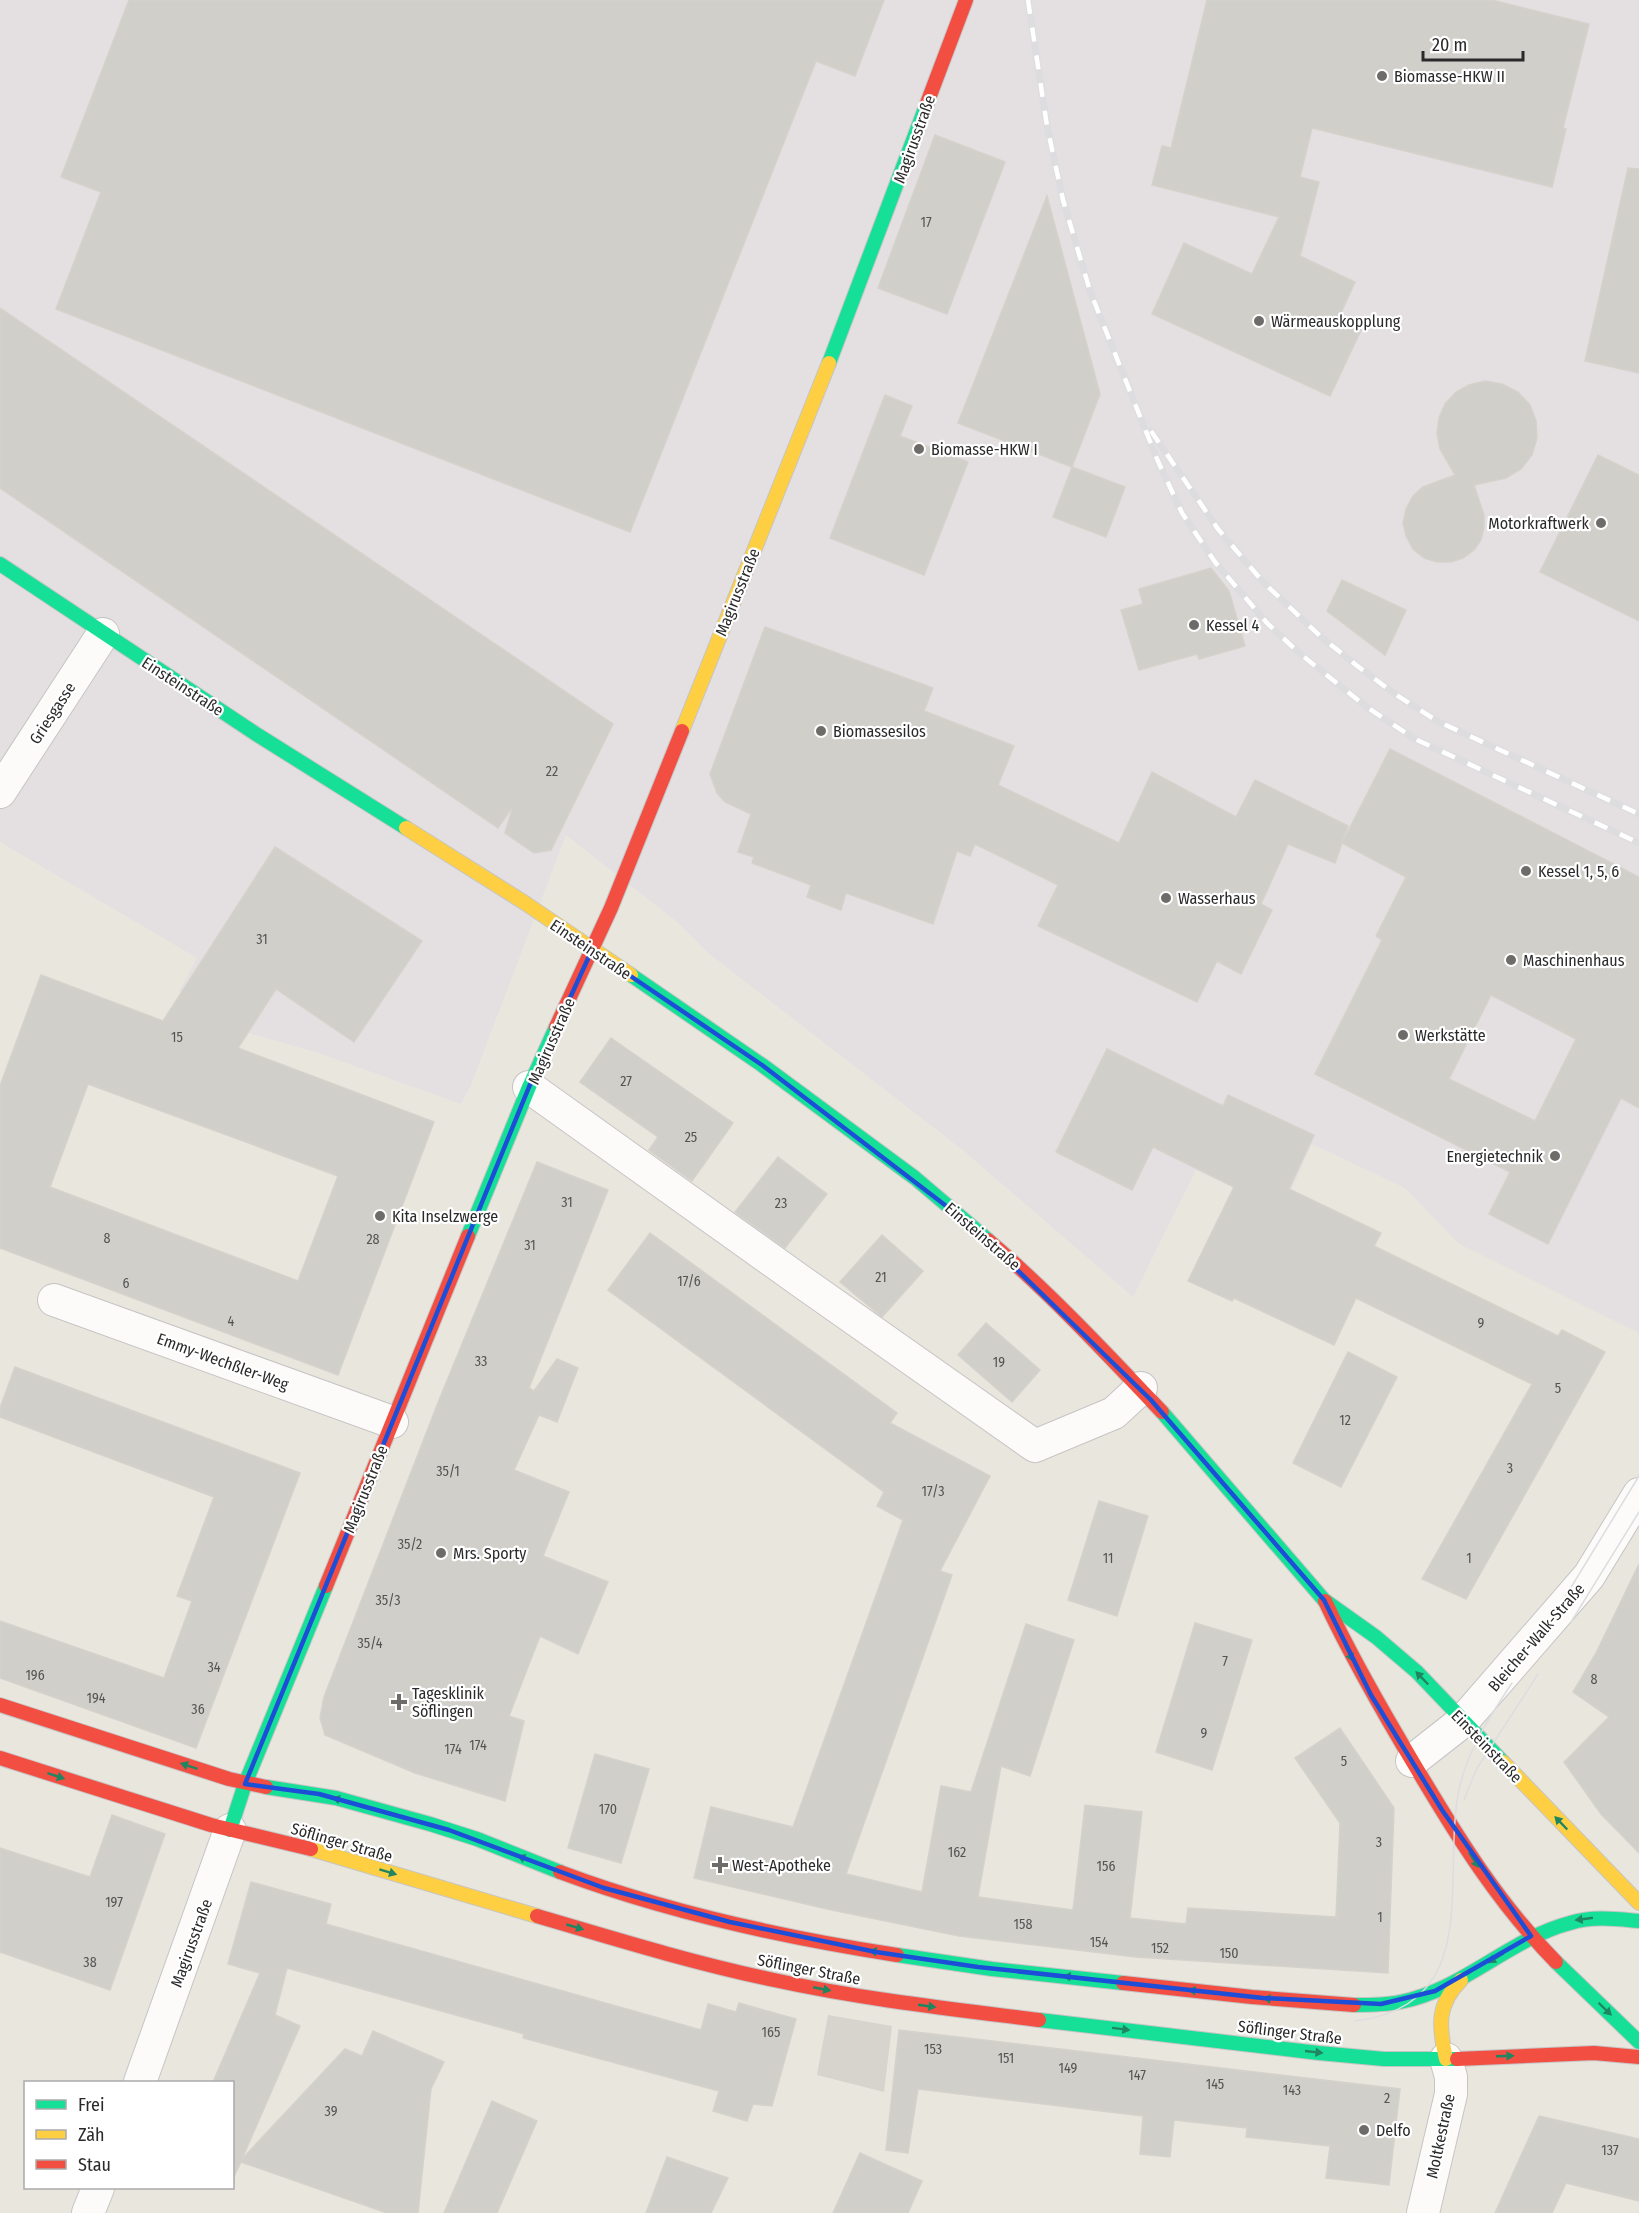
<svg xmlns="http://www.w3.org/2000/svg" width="1639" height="2213" font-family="'Fira Sans Condensed',sans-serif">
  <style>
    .industrial { fill: #e4e0e2 }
    .plaza { fill: #d7d4cd }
    .building { fill: #d1cfca; stroke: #d4d2cb; stroke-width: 1.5; fill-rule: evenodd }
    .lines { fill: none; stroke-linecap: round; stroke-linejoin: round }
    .street-casing { stroke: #c6c5c5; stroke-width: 34 }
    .fast-casing { stroke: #c6c5c5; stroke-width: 16 }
    .slow-casing { stroke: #c6c5c5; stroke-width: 16 }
    .jam-casing { stroke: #c6c5c5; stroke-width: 16 }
    .street { stroke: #fcfbfa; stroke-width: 32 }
    .fast { stroke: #16e098; stroke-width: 14 }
    .slow { stroke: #ffcf43; stroke-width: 14 }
    .jam { stroke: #f24e42; stroke-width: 14 }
    .tram { stroke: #dddddf; stroke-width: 1.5 }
    .rail-casing { stroke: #dddddf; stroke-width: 7 }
    .rail { stroke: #fff; stroke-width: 4.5; stroke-dasharray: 14; stroke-linecap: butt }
    .oneway { fill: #208561 }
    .marked { fill: none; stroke: #1d4ed8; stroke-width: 4.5; stroke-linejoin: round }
    .poi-dot { fill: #6d6c69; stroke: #fff; stroke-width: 2 }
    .labels { text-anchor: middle; stroke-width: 4.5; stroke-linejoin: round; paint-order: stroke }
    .number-label { font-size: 14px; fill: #545453 }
    .poi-label { font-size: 16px; fill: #2a2a2a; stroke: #fff; text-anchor: start }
    .street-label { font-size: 16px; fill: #2a2a2a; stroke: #fff }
  </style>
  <rect width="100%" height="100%" fill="#e9e6de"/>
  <path class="industrial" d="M0,0H1639V1333L1459,1244L1405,1188L1312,1144L1282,1211L1196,1170L1133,1297L964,1151L708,953L677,922L566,835L471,1085L461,1104L318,1053L249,1033L179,991L197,958L0,842Z"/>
  <path class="plaza" d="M828,2015L892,2026L884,2092L817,2075Z"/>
  <g class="building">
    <path d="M129,0H884L855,76L816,61L630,532L56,309L101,192L61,177Z"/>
    <path d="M1207,0H1492L1589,24L1563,128L1566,129L1552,187L1312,128L1300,177L1319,182L1300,256L1355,282L1340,315L1363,326L1330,396L1152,314L1184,243L1252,274L1279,217L1152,185L1162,146L1171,148Z"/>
    <path d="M935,135L1005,162L947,314L878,288Z"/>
    <path d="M1628,168L1639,169V373L1585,361Z"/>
    <path d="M1047,196L1100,394L1072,467L958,423Z"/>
    <path d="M0,308L613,724L551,850L534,853L505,833L513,806L498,828L0,488Z"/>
    <path d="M1485,381L1502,384L1518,392L1530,405L1536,421L1537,438L1532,455L1521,469L1506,478L1474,485L1484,515V528L1481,540L1474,550L1463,558L1451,562H1437L1424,558L1413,549L1406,536L1403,523L1406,509L1413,496L1423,487L1455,475L1440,449L1437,434L1439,418L1445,404L1456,392L1469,385Z"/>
    <path d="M885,395L912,406L900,436L968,462L924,575L830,538Z"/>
    <path d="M1598,455L1639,475V621L1540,572Z"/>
    <path d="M1072,467L1125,487L1106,537L1053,517Z"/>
    <path d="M1211,568L1229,591L1245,646L1199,659L1197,654L1139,670L1121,610L1143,604L1139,589Z"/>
    <path d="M1342,580L1406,610L1385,655L1327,611Z"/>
    <path d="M765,627L933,688L924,711L1014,746L998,785L1119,843L1152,772L1236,817L1255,780L1348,826L1335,863L1288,844L1261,904L1272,910L1241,974L1217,961L1197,1002L1038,926L1058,885L975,844L970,856L957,851L933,924L846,893L841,910L807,897L811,885L752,863L754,857L738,852L751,814L725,802L717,793L710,774Z"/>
    <path d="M1390,749L1639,877V1108L1621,1098L1548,1244L1489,1214L1510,1172L1315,1074L1382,940L1376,936L1406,877L1342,843ZM1491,995L1576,1039L1535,1121L1449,1079Z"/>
    <path d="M275,847L422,941L354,1042L276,989L238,1048L434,1122L338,1375L0,1248V1086L41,975L163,1021ZM88,1084L338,1176L298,1281L50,1187Z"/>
    <path d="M611,1038L733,1123L692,1181L649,1150L658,1137L580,1082Z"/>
    <path d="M1107,1049L1223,1106L1228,1095L1314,1135L1289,1189L1381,1233L1374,1246L1558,1336L1562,1330L1605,1352L1466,1599L1422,1579L1532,1384L1356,1298L1334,1345L1234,1298L1232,1301L1188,1281L1234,1187L1153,1147L1132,1190L1056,1152Z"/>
    <path d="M778,1157L827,1194L785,1248L735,1212Z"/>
    <path d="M537,1162L608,1190L529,1388L534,1391L557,1359L578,1368L557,1422L539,1415L514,1470L569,1492L543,1556L608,1582L578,1654L540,1636L509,1716L524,1721L505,1801L415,1773L325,1735L320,1718L324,1697L439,1400Z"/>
    <path d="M650,1233L897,1413L890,1423L990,1476L940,1571L952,1575L846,1874L922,1892L941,1786L971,1792L1026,1624L1074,1640L1030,1776L1001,1766L978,1897L1073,1910L1085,1805L1142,1812L1130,1918L1186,1924L1188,1908L1336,1917L1340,1823L1295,1758L1340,1728L1394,1808L1388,1973L1136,1957L959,1936L827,1909L694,1878L711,1807L793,1827L903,1520L877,1506L884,1492L608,1290Z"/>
    <path d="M882,1235L923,1271L882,1317L840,1282Z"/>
    <path d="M986,1323L1040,1370L1012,1402L958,1355Z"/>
    <path d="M1348,1352L1397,1377L1341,1487L1293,1463Z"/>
    <path d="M15,1367L300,1473L196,1748L0,1678V1621L164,1678L192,1601L177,1596L214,1497L0,1417V1408Z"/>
    <path d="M1099,1501L1148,1516L1117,1616L1068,1600Z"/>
    <path d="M1639,1564V1853L1601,1814L1564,1762L1609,1717L1573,1692L1596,1653Z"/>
    <path d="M1195,1623L1252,1640L1212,1770L1156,1752Z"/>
    <path d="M595,1754L649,1769L621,1863L568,1848Z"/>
    <path d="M112,1815L165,1834L110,1990L0,1952V1848L90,1877Z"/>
    <path d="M251,1882L331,1904L326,1924L701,2030L708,2004L736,2012L739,2003L796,2019L772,2106L753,2104L747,2121L713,2111L719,2091L523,2038L524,2034L287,1968L275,2015L300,2026L242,2159L345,2049L362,2056L373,2031L444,2062L431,2089L418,2213H387L241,2162L232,2181V2082H213L260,1973L228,1964Z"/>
    <path d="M899,2030L1400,2089L1389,2185L1326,2178L1330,2146L1246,2137L1247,2128L1174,2120L1170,2157L1140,2154L1143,2116L918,2089L908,2153L886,2150Z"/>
    <path d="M492,2101L537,2121L497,2213H444Z"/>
    <path d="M1539,2116L1639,2139V2201L1566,2183L1552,2213H1495Z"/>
    <path d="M860,2153L922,2181L908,2213H833Z"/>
    <path d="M667,2157L728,2178L711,2213H646Z"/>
  </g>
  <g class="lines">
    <defs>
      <g id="street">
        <path d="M0,792L103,634"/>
        <path d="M529,1087L802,1282L1035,1446L1114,1413L1141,1388"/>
        <path d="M54,1300L392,1422"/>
        <path d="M1412,1761L1463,1721L1589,1576L1639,1494"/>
        <path d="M140,2082L230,1830"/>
        <path d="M88,2213L98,2188"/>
        <path d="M1423,2213L1451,2094V2077L1446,2059"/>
      </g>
      <g id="fast">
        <path d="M829,363L926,106"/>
        <path d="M0,564L256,734L406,828"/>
        <path d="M631,975L762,1065L915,1178L988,1240"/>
        <path d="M468,1236L529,1087L556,1027"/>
        <path d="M1162,1412L1324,1600L1376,1637L1417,1672L1503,1762"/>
        <path d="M266,1787L336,1798L430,1824L477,1839L560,1872"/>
        <path d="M230,1830L245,1784L326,1586"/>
        <path d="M897,1955L992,1969L1123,1983"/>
        <path d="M1556,1962L1639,2042"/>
        <path d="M1354,2005C1369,2005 1385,2005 1400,2002C1463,1990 1509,1939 1570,1923C1593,1916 1616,1919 1639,1921"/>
        <path d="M1039,2020L1319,2053L1384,2059H1457"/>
      </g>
      <g id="slow">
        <path d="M682,731L829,363"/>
        <path d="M406,828L525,903L631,975"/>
        <path d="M1503,1762L1639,1903"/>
        <path d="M311,1849L537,1916"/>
        <path d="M1446,2059C1439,2027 1436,2005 1461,1980"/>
      </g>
      <g id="jam">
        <path d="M926,106L966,0"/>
        <path d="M556,1027L611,908L682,731"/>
        <path d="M988,1240C1050,1293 1106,1353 1162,1412"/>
        <path d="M326,1586L468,1236"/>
        <path d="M1325,1601C1352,1659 1384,1714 1417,1769C1458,1838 1499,1904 1556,1962"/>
        <path d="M0,1705L229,1779L266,1787"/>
        <path d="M0,1758L211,1825L311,1849"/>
        <path d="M560,1872C664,1911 787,1938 897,1955"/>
        <path d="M537,1916C615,1939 693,1963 774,1980C861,1999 951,2009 1039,2020"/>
        <path d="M1123,1983L1252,1997L1354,2005"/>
        <path d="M1457,2059L1594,2053L1639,2057"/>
      </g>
    </defs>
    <use href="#street" class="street-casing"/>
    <use href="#fast" class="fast-casing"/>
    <use href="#slow" class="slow-casing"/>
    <use href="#jam" class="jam-casing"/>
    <use href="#street" class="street"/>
    <use href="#fast" class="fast"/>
    <use href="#slow" class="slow"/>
    <use href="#jam" class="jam"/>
    <g class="tram">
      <path d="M1556,1612L1639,1476"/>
      <path d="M1571,1622L1639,1512"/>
      <path d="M1464,1800L1476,1770L1538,1674"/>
      <path d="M1355,2021C1485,2006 1441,1878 1459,1790C1467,1751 1490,1716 1512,1683"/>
    </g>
    <defs>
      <g id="rail">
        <path d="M1028,0L1047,126L1063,200L1090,291L1157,459L1182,513L1215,562L1267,623L1298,652L1368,708L1415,739L1639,843"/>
        <path d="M1151,431L1218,529L1263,582L1320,636L1356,665L1395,694L1437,721L1639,814"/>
      </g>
    </defs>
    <use href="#rail" class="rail-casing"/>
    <use href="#rail" class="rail"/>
  </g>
  <defs><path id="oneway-solid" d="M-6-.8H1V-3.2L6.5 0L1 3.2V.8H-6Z" transform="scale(1.5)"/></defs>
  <g class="oneway">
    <use href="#oneway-solid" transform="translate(1349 1653) rotate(63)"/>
    <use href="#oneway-solid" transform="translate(1422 1678) rotate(-134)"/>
    <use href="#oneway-solid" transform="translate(189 1766) rotate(-162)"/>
    <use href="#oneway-solid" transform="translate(56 1776) rotate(18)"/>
    <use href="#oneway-solid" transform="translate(341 1800) rotate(-165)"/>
    <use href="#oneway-solid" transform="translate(1561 1823) rotate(-134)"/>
    <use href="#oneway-solid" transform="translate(526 1859) rotate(-159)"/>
    <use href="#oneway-solid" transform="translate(1474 1860) rotate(57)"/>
    <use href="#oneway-solid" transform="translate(388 1872) rotate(17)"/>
    <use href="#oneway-solid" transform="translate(1584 1919) rotate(172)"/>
    <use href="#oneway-solid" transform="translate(575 1927) rotate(16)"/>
    <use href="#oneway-solid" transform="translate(878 1952) rotate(-170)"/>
    <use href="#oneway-solid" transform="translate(1496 1958) rotate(148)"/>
    <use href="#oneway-solid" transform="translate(1072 1977) rotate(-174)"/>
    <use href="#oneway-solid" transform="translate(822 1989) rotate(11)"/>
    <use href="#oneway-solid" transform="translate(1197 1991) rotate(-174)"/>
    <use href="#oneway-solid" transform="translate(1272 1999) rotate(-175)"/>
    <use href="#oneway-solid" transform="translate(927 2006) rotate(8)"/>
    <use href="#oneway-solid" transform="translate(1605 2009) rotate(44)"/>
    <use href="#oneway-solid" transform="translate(1121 2029) rotate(7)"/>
    <use href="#oneway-solid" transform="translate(1314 2052) rotate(6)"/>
    <use href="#oneway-solid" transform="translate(1505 2056) rotate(-2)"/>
  </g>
  <path class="marked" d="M592,950L762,1065L971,1225L1151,1400L1324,1600L1371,1695L1442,1810L1531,1936L1435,1991L1381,2004L1263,1998L978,1967L876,1952L730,1922L604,1888L449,1830L319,1794L245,1784L529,1087Z"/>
  <g class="poi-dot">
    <circle cx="1382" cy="76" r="6"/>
    <circle cx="1259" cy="321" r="6"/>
    <circle cx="919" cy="449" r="6"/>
    <circle cx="1601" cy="523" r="6"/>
    <circle cx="1194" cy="625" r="6"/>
    <circle cx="821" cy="731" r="6"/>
    <circle cx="1526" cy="871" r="6"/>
    <circle cx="1166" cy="898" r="6"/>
    <circle cx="1511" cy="960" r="6"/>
    <circle cx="1403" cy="1035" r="6"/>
    <circle cx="1555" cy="1156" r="6"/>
    <circle cx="380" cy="1216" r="6"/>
    <circle cx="441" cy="1553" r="6"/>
    <path d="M396 1693h6v6h6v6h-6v6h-6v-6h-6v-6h6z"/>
    <path d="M717 1856h6v6h6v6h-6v6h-6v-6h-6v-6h6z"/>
    <circle cx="1364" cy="2130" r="6"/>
  </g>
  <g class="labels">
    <g class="number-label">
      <text x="926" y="227">17</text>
      <text x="552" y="776">22</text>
      <text x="262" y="944">31</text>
      <text x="177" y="1042">15</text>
      <text x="626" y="1086">27</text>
      <text x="691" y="1142">25</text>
      <text x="567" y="1207">31</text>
      <text x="781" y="1208">23</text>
      <text x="107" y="1243">8</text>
      <text x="373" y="1244">28</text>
      <text x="530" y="1250">31</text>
      <text x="881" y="1282">21</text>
      <text x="689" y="1286">17/6</text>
      <text x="126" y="1288">6</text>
      <text x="231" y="1326">4</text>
      <text x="1481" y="1328">9</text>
      <text x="481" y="1366">33</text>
      <text x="999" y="1367">19</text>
      <text x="1558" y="1393">5</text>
      <text x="1345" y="1425">12</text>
      <text x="1510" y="1473">3</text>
      <text x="448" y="1476">35/1</text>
      <text x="933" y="1496">17/3</text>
      <text x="410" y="1549">35/2</text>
      <text x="1108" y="1563">11</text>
      <text x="1469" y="1563">1</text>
      <text x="388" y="1605">35/3</text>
      <text x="370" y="1648">35/4</text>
      <text x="1225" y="1666">7</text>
      <text x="214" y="1672">34</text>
      <text x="35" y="1680">196</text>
      <text x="1594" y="1684">8</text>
      <text x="96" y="1703">194</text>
      <text x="198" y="1714">36</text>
      <text x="1204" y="1738">9</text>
      <text x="478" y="1750">174</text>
      <text x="453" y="1754">174</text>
      <text x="1344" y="1766">5</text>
      <text x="608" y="1814">170</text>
      <text x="1379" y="1847">3</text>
      <text x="957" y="1857">162</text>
      <text x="1106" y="1871">156</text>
      <text x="114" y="1907">197</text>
      <text x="1380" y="1922">1</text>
      <text x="1023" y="1929">158</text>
      <text x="1099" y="1947">154</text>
      <text x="1160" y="1953">152</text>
      <text x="1229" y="1958">150</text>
      <text x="90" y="1967">38</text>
      <text x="771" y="2037">165</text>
      <text x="933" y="2054">153</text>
      <text x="1006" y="2063">151</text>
      <text x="1068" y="2073">149</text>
      <text x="1137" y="2080">147</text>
      <text x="1215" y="2089">145</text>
      <text x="1292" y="2095">143</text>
      <text x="1387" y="2103">2</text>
      <text x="331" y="2116">39</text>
      <text x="1610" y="2155">137</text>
    </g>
    <g class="poi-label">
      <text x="1394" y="82">Biomasse-HKW II</text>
      <text x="1271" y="327">Wärmeauskopplung</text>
      <text x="931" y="455">Biomasse-HKW I</text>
      <text x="1589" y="529" text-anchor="end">Motorkraftwerk</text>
      <text x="1206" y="631">Kessel 4</text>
      <text x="833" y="737">Biomassesilos</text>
      <text x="1538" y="877">Kessel 1, 5, 6</text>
      <text x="1178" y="904">Wasserhaus</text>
      <text x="1523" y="966">Maschinenhaus</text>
      <text x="1415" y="1041">Werkstätte</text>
      <text x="1543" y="1162" text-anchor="end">Energietechnik</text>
      <text x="392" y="1222">Kita Inselzwerge</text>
      <text x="453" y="1559">Mrs. Sporty</text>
      <text x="412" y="1699">Tagesklinik<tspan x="412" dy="18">Söflingen</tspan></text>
      <text x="732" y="1871">West-Apotheke</text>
      <text x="1376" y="2136">Delfo</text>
    </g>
    <g class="street-label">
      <text transform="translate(914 139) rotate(-70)" y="6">Magirusstraße</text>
      <text transform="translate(737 592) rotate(-68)" y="6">Magirusstraße</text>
      <text transform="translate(183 686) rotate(33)" y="6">Einsteinstraße</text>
      <text transform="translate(52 713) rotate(-57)" y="6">Griesgasse</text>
      <text transform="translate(591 949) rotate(34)" y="6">Einsteinstraße</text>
      <text transform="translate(551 1041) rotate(-66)" y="6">Magirusstraße</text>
      <text transform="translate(983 1236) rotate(41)" y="6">Einsteinstraße</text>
      <text transform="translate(223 1361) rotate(20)" y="6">Emmy-Wechßler-Weg</text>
      <text transform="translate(365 1489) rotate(-68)" y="6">Magirusstraße</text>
      <text transform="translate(1536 1637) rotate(-49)" y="6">Bleicher-Walk-Straße</text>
      <text transform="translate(1487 1746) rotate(46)" y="6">Einsteinstraße</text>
      <text transform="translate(342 1842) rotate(16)" y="6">Söflinger Straße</text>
      <text transform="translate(191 1943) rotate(-70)" y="6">Magirusstraße</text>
      <text transform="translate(809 1969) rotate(11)" y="6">Söflinger Straße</text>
      <text transform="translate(1290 2032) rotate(7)" y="6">Söflinger Straße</text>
      <text transform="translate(1440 2136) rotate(-78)" y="6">Moltkestraße</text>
    </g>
  </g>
  <rect x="24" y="2081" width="210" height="108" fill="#ffffff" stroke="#aaaaaa" stroke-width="1.5"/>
  <rect x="36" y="2100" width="30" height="9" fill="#16e098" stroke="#aaaaaa" stroke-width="1.5"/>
  <text x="78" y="2111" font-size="18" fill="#2a2a2a">Frei</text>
  <rect x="36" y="2130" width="30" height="9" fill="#ffcf43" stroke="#aaaaaa" stroke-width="1.5"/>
  <text x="78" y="2141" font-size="18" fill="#2a2a2a">Zäh</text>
  <rect x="36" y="2160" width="30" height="9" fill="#f24e42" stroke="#aaaaaa" stroke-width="1.5"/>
  <text x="78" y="2171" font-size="18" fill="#2a2a2a">Stau</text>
  <path d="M1423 51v9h100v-9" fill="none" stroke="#2a2a2a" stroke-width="3"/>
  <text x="1432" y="51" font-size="18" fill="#2a2a2a" stroke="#ffffff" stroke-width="4.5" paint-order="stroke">20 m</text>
</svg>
